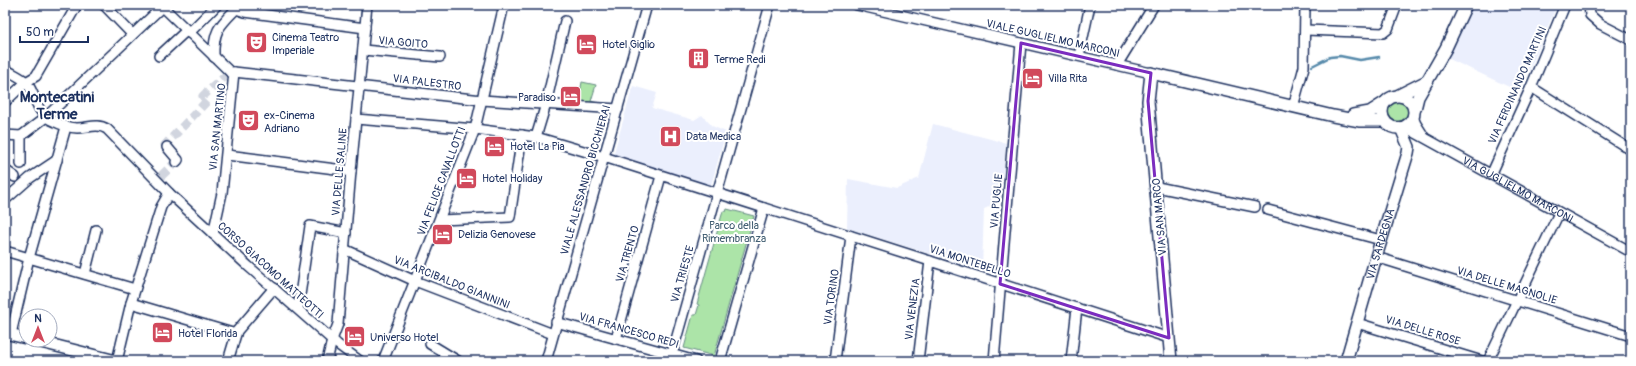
<svg xmlns="http://www.w3.org/2000/svg" width="1636" height="366" font-family="Pangolin,sans-serif">
  <style>
    .built { fill: #ebeffd }
    .green { fill: #ace4a8; stroke: #648a83 }
    .lines { fill: none; stroke-linecap: round; stroke-linejoin: round }
    .stream { stroke: #568aab; stroke-width: 2.5 }
    .minor-tunnel { stroke: #d1d5df; stroke-width: 9; stroke-dasharray: 9 4.5; stroke-linecap: butt }
    .minor-casing { stroke: #1b2f5e; stroke-width: 12 }
    .major-casing { stroke: #1b2f5e; stroke-width: 14 }
    .minor { stroke: #fff; stroke-width: 9 }
    .major { stroke: #fff; stroke-width: 11 }
    .marked { fill: none; stroke: #7b2cbf; stroke-width: 3; stroke-linejoin: round }
    .labels { text-anchor: middle; stroke-width: 4; stroke-linejoin: round; paint-order: stroke }
    .poi-label { font-size: 11px; fill: #1b2f5e; stroke: #fff; text-anchor: start }
    .street-label { font-size: 11px; fill: #1b2f5e; stroke: #fff }
    .park-label { font-size: 11px; fill: #3f5c70; stroke: #fff }
    .district-label { font-size: 15px; font-weight: bold; fill: #1b2f5e; stroke: #fff }
  </style>
  <rect width="100%" height="100%" fill="#fff"/>
  <filter id="ink" filterUnits="userSpaceOnUse"><feTurbulence type="fractalNoise" baseFrequency=".025" numOctaves="2"/><feDisplacementMap in="SourceGraphic" scale="8" xChannelSelector="R" yChannelSelector="G"/><feConvolveMatrix kernelMatrix="1 2 1 2 8 2 1 2 1" color-interpolation-filters="sRGB"/></filter>
  <g filter="url(#ink)">
    <g class="built">
      <path d="M1471,5H1557L1520,92L1447,58Z"/>
      <path d="M633,86L657,93L652,108L694,120L702,115L712,126L726,132L711,186L613,156Z"/>
      <path d="M933,124L1006,143L1001,202L984,209L982,270L847,228L848,179L897,188L919,178Z"/>
    </g>
    <g class="green">
      <path d="M582,82L596,85L591,101L608,106L578,104Z"/>
      <circle cx="1398" cy="111" r="10"/>
      <path d="M727,209L754,216L714,356L684,348L693,315H696L699,305L697,304L723,211L726,212Z"/>
    </g>
    <g class="lines">
      <path class="stream" d="M1312,66L1330,57L1340,56L1360,60L1379,57"/>
      <g class="minor-tunnel">
        <path d="M167,147L165,145L207,101L203,96L230,72"/>
        <path d="M161,176L176,162"/>
      </g>
      <defs>
        <g id="minor">
          <path d="M104,5L132,34"/>
          <path d="M857,5L1151,73"/>
          <path d="M1589,5L1590,15L1600,24L1631,40"/>
          <path d="M162,6L227,69L230,72H234L222,193L213,234"/>
          <path d="M236,9L245,12L365,28"/>
          <path d="M1306,30L1383,33L1388,29L1397,5"/>
          <path d="M189,33L217,5"/>
          <path d="M363,50L440,57"/>
          <path d="M159,56L186,31"/>
          <path d="M1079,56L1090,5"/>
          <path d="M214,57C213,31 219,26 236,9L233,5"/>
          <path d="M1117,65L1154,5"/>
          <path d="M5,69C11,73 21,77 26,82C37,95 34,111 51,120C59,124 68,128 77,128C88,128 97,123 107,129L169,193L248,266L337,344L360,361"/>
          <path d="M234,72L482,100L618,109"/>
          <path d="M1531,87L1631,150"/>
          <path d="M5,102L26,82L36,76L77,5"/>
          <path d="M1293,107L1304,67L1305,5"/>
          <path d="M1413,117L1416,124L1423,135"/>
          <path d="M356,119L475,129L536,137L604,157L930,261L1169,338"/>
          <path id="s1" d="M1405,127L1631,252"/>
          <path d="M5,135L21,136V164"/>
          <path d="M21,136L46,117L164,5"/>
          <path d="M536,137L546,104L565,21"/>
          <path d="M167,147L178,160L176,162"/>
          <path d="M227,155L351,171"/>
          <path d="M5,170L15,177"/>
          <path d="M1491,175L1531,87L1565,5"/>
          <path d="M1157,187L1255,207"/>
          <path d="M5,200L30,178L57,160"/>
          <path d="M1268,210L1381,240"/>
          <path d="M440,220L510,217L522,135"/>
          <path d="M344,249L415,281L553,334"/>
          <path d="M5,251L135,289"/>
          <path d="M1376,257L1631,336"/>
          <path d="M85,274L96,230"/>
          <path d="M131,303L236,334"/>
          <path d="M298,309L310,226L346,233"/>
          <path d="M556,322L696,361"/>
          <path d="M1357,323L1482,361"/>
          <path d="M11,334L29,258L66,127"/>
          <path d="M616,339L661,176"/>
          <path d="M430,344L458,361"/>
          <path d="M117,361L131,303L161,207L169,193"/>
          <path d="M228,361L237,331L274,288"/>
          <path d="M327,361L332,340L338,324L351,171L367,5"/>
          <path d="M383,361L475,129L504,5"/>
          <path d="M546,361L647,5"/>
          <path d="M670,361L770,5"/>
          <path d="M720,361L764,208"/>
          <path d="M835,361L851,236"/>
          <path d="M918,361L930,261"/>
          <path d="M994,361L1021,43"/>
          <path d="M1071,361L1077,308"/>
          <path d="M1488,361L1559,213"/>
        </g>
        <g id="major">
          <path d="M1399,95L1427,81"/>
          <circle cx="1398" cy="112" r="16"/>
          <path d="M1415,109L1418,97L1446,48L1466,5"/>
          <path d="M1353,115L1370,112L1384,103"/>
          <path d="M5,333L26,338"/>
          <path d="M33,340L116,361"/>
          <path d="M1171,361L1148,101L1151,73L1333,116L1360,121H1384"/>
          <path id="s2" d="M1346,361L1376,257L1408,153L1409,147L1401,128"/>
        </g>
      </defs>
      <use href="#minor" class="minor-casing"/>
      <use href="#major" class="major-casing"/>
      <use href="#minor" class="minor"/>
      <use href="#major" class="major"/>
    </g>
  </g>
  <path class="marked" d="M1021,43L1151,73L1148,101L1169,338L1000,284Z"/>
  <defs>
    <symbol id="theatre-square" viewBox="-11 -11 22 22"><rect x="-9" y="-9" width="18" height="18" rx="4" fill="#d1495b" stroke="#fff"/><path d="M-5-5.5Q0-4 5-5.5V0Q5 5 0 6Q-5 5-5 0ZM-3.3-2.5H-1v1.5H-3.3ZM1-2.5H3.3v1.5H1ZM-2.8 1Q0 5.5 2.8 1Z" fill="#fff"/></symbol>
    <symbol id="hotel-square" viewBox="-11 -11 22 22"><rect x="-9" y="-9" width="18" height="18" rx="4" fill="#d1495b" stroke="#fff"/><path d="M-6-4.5h1.5V1H6V5H4.5V3h-9V5H-6ZM-4 0a1.8 1.8 0 1 1 3.6 0ZM.5 0V-2.5h3Q6-2.5 6 0Z" fill="#fff"/></symbol>
    <symbol id="building-square" viewBox="-11 -11 22 22"><rect x="-9" y="-9" width="18" height="18" rx="4" fill="#d1495b" stroke="#fff"/><path d="M-4-6H4V6H1V3H-1V6H-4ZM-2.5-4.3h1.7v1.8h-1.7ZM.8-4.3h1.7v1.8H.8ZM-2.5-1h1.7V.8h-1.7ZM.8-1h1.7V.8H.8Z" fill="#fff"/></symbol>
    <symbol id="hospital-square" viewBox="-11 -11 22 22"><rect x="-9" y="-9" width="18" height="18" rx="4" fill="#d1495b" stroke="#fff"/><path d="M-5-5h3v3.5h4V-5h3V5h-3V1.5h-4V5h-3Z" fill="#fff"/></symbol>
  </defs>
  <g fill-rule="evenodd">
    <use href="#theatre-square" x="244" y="30" width="25" height="25"/>
    <use href="#hotel-square" x="574" y="32" width="25" height="25"/>
    <use href="#building-square" x="686" y="46" width="25" height="25"/>
    <use href="#hotel-square" x="1020" y="66" width="25" height="25"/>
    <use href="#hotel-square" x="558" y="84" width="25" height="25"/>
    <use href="#theatre-square" x="236" y="108" width="25" height="25"/>
    <use href="#hospital-square" x="658" y="124" width="25" height="25"/>
    <use href="#hotel-square" x="482" y="134" width="25" height="25"/>
    <use href="#hotel-square" x="454" y="166" width="25" height="25"/>
    <use href="#hotel-square" x="430" y="222" width="25" height="25"/>
    <use href="#hotel-square" x="150" y="320" width="25" height="25"/>
    <use href="#hotel-square" x="342" y="324" width="25" height="25"/>
  </g>
  <g class="labels">
    <g class="poi-label">
      <text x="272" y="41">Cinema Teatro<tspan x="272" dy="13">Imperiale</tspan></text>
      <text x="602" y="48">Hotel Giglio</text>
      <text x="714" y="63">Terme Redi</text>
      <text x="1048" y="82">Villa Rita</text>
      <text x="556" y="101" text-anchor="end">Paradiso</text>
      <text x="264" y="119">ex-Cinema<tspan x="264" dy="13">Adriano</tspan></text>
      <text x="686" y="140">Data Medica</text>
      <text x="510" y="150">Hotel La Pia</text>
      <text x="482" y="182">Hotel Holiday</text>
      <text x="458" y="238">Delizia Genovese</text>
      <text x="178" y="337">Hotel Florida</text>
      <text x="370" y="341">Universo Hotel</text>
    </g>
    <g class="street-label">
      <text transform="translate(1053 38) rotate(13)" y="4">VIALE GUGLIELMO MARCONI</text>
      <text transform="translate(403 42) rotate(5)" y="4">VIA GOITO</text>
      <text transform="translate(427 82) rotate(7)" y="4">VIA PALESTRO</text>
      <text transform="translate(1517 85) rotate(-66)" y="4">VIA FERDINANDO MARTINI</text>
      <text transform="translate(217 127) rotate(-84)" y="4">VIA SAN MARTINO</text>
      <text transform="translate(339 172) rotate(-85)" y="4">VIA DELLE SALINE</text>
      <text transform="translate(585 180) rotate(-74)" y="4">VIALE ALESSANDRO BICCHIERAI</text>
      <text transform="translate(441 181) rotate(-69)" y="4">VIA FELICE CAVALLOTTI</text>
      <text dy="4" stroke="none"><textPath href="#s1" startOffset="129">VIA GUGLIELMO MARCONI</textPath></text>
      <text transform="translate(996 201) rotate(-85)" y="4">VIA PUGLIE</text>
      <text transform="translate(1159 217) rotate(-95)" y="4">VIA SAN MARCO</text>
      <text dy="4" stroke="none"><textPath href="#s2" startOffset="122">VIA SARDEGNA</textPath></text>
      <text transform="translate(627 254) rotate(-74)" y="4">VIA TRENTO</text>
      <text transform="translate(970 261) rotate(18)" y="4">VIA MONTEBELLO</text>
      <text transform="translate(271 270) rotate(42)" y="4">CORSO GIACOMO MATTEOTTI</text>
      <text transform="translate(682 274) rotate(-74)" y="4">VIA TRIESTE</text>
      <text transform="translate(452 282) rotate(22)" y="4">VIA ARCIBALDO GIANNINI</text>
      <text transform="translate(1507 285) rotate(17)" y="4">VIA DELLE MAGNOLIE</text>
      <text transform="translate(831 297) rotate(-82)" y="4">VIA TORINO</text>
      <text transform="translate(912 309) rotate(-83)" y="4">VIA VENEZIA</text>
      <text transform="translate(629 330) rotate(16)" y="4">VIA FRANCESCO REDI</text>
      <text transform="translate(1423 330) rotate(17)" y="4">VIA DELLE ROSE</text>
    </g>
    <g class="park-label">
      <text x="734" y="229">Parco della<tspan x="734" dy="13">Rimembranza</tspan></text>
    </g>
    <g class="district-label">
      <text x="57" y="102">Montecatini<tspan x="57" dy="17">Terme</tspan></text>
    </g>
  </g>
  <rect width="1636" height="366" fill="none" stroke="#fff" stroke-width="20"/>
  <rect x="10" y="10" width="1616" height="346" fill="none" stroke="#1b2f5e" stroke-width="1.5" filter="url(#ink)"/>
  <g transform="translate(38 328)"><circle r="19" fill="#ffffff" stroke="#a4acbf"/>
  <path d="M0-3L7 15L0 10L-7 15Z" fill="#d1495b"/>
  <text y="-6" font-size="11" font-weight="bold" text-anchor="middle" fill="#1b2f5e">N</text>
  </g>
  <path d="M20 36v6h68v-6" fill="none" stroke="#1b2f5e" stroke-width="2"/>
  <text x="26" y="36" font-size="12" fill="#1b2f5e" stroke="#ffffff" stroke-width="3" paint-order="stroke">50 m</text>
</svg>
